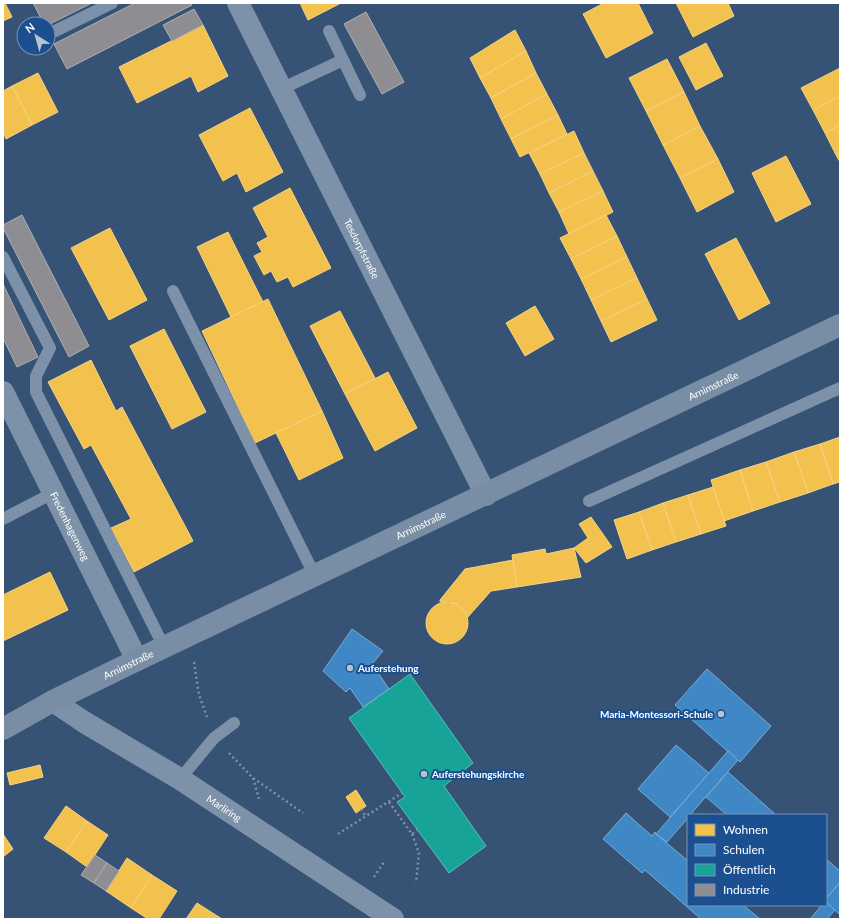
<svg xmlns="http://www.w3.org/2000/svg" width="843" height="922" font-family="Lato,sans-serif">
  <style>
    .homes { fill: #f2c14e; stroke: #f6d483 }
    .schools { fill: #3f88c5; stroke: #79acd6 }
    .public { fill: #17a398; stroke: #5dbfb7 }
    .industry { fill: #8d8d92; stroke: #afafb3 }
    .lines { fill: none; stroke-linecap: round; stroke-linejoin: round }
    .path { stroke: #7d92a8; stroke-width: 2.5; stroke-dasharray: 2 3; stroke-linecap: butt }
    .service { stroke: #7d92a8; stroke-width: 12 }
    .minor { stroke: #7d92a8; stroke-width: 22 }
    .tertiary { stroke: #7d92a8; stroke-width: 22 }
    .secondary { stroke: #798da4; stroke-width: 22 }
    .poi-dot { fill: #b9c2ce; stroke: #1b4f8f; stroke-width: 1.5 }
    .labels { text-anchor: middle; stroke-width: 4; stroke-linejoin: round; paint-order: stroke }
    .street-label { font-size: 10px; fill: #fff; stroke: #1b4f8f }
    .poi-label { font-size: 10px; font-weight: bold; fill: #fff; stroke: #1b4f8f; text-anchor: start }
  </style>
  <rect width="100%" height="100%" fill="#365274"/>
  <g class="homes">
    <path d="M3,3H5L12,17L3,21Z"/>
    <path d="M300,3H341L308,20Z"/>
    <path d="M604,3H638L653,33L606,58L583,14Z"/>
    <path d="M676,3H728L734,16L693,37Z"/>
    <path d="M203,25L228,76L198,92L191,76L137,103L119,67Z"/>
    <path d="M515,30L526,51L480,78L470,58Z"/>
    <path d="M706,43L723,76L696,90L679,57Z"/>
    <path d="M526,51L536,73L491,98L480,78Z"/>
    <path d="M667,59L684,92L646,111L629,78Z"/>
    <path d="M840,68V96L813,110L801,88Z"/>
    <path d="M38,73L58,112L32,125L12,86Z"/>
    <path d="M536,73L547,94L501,119L491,98Z"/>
    <path d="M12,86L32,125L6,139L3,132V91Z"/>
    <path d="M684,92L700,126L663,145L646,111Z"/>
    <path d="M547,94L558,115L511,139L501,119Z"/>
    <path d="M840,96V125L825,133L813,110Z"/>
    <path d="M250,108L283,172L246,192L237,173L223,181L199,135Z"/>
    <path d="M558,115L567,134L520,157L511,139Z"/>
    <path d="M840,125V153L836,155L825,133Z"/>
    <path d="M700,126L718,159L680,178L663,145Z"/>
    <path d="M574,131L584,153L540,174L529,153Z"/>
    <path d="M584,153L593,171L549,193L540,174Z"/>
    <path d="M840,153V162L836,155Z"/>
    <path d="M786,156L811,204L776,222L752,173Z"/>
    <path d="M718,159L734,192L697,212L680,178Z"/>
    <path d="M593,171L603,191L559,212L549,193Z"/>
    <path d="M290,188L331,268L293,287L288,277L277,282L271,271L264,275L254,256L262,252L257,243L268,237L253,208Z"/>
    <path d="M603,191L613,212L569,234L559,212Z"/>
    <path d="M606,215L617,236L571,259L560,238Z"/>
    <path d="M110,228L147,300L109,320L71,248Z"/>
    <path d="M228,232L263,302L231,317L197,247Z"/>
    <path d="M617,236L627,257L581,279L571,259Z"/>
    <path d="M736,238L770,303L739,320L705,254Z"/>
    <path d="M627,257L637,278L591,300L581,279Z"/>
    <path d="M637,278L647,299L601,321L591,300Z"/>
    <path d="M268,299L322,411L255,443L202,331Z"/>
    <path d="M647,299L657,320L611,342L601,321Z"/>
    <path d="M535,306L554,339L525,356L506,323Z"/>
    <path d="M340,311L375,378L345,394L310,326Z"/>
    <path d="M164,329L206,412L172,429L130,346Z"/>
    <path d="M91,360L116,411L122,407L193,541L134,572L111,528L131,519L91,445L84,449L48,382Z"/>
    <path d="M388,372L417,428L375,451L345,394Z"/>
    <path d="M322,411L343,458L299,480L276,433Z"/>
    <path d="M840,437V482L833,484L820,444Z"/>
    <path d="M820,444L833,484L808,493L794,452Z"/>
    <path d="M794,452L808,493L780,502L766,462Z"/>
    <path d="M766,462L780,502L753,511L740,470Z"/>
    <path d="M740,470L753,511L724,521L711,480Z"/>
    <path d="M713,487L726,526L701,534L688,495Z"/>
    <path d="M688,495L701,534L676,542L663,503Z"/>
    <path d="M663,503L676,542L652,550L639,512Z"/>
    <path d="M639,512L652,550L627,559L614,520Z"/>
    <path d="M591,517L612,547L586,563L574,548L588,538L579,524Z"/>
    <path d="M574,548L581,577L517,587L512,555L545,549L546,554Z"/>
    <path d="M513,560L517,587L491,591L467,618L464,610L450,601L440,602V600L465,569Z"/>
    <path d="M50,572L68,610L3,641V595Z"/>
    <circle cx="447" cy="623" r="21"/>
    <path d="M40,765L43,777L10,785L7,773Z"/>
    <path d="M356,790L366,806L356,813L346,797Z"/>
    <path d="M66,806L87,821L66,852L44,838Z"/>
    <path d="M87,821L108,835L87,867L66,852Z"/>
    <path d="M3,834L13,849L3,857Z"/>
    <path d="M127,858L152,875L131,908L106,891Z"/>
    <path d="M152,875L177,891L159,919H148L131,908Z"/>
    <path d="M197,903L222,919H186Z"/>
  </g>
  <g class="schools">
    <path d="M352,629L383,651L372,664L389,689L363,707L350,688L346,692L323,671Z"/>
    <path d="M707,669L771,726L740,762L675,705Z"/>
    <path d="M676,745L709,773L670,817L638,789Z"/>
    <path d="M728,751L738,760L690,815H688V818L667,842L656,834Z"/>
    <path d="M728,772L776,815H727L706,797Z"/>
    <path d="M626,813L652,836L655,832L656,834L688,861V905H743L760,919H701L645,870L642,873L603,839Z"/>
    <path d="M826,859L840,871V882L826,899Z"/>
    <path d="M840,882V915L826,902V899Z"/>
    <path d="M826,902L835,910L827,919H810L822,905H826Z"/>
  </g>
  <path class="public" d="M410,674L473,763L444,786L486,846L449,873L397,802L405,797L349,718Z"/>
  <g class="industry">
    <path d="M33,3H92L48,25L44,24Z"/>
    <path d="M135,3H191L192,5L67,69L54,44Z"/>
    <path d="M194,9L203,25L172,41L163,25Z"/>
    <path d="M366,12L404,82L382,94L344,24Z"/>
    <path d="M22,215L89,346L69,357L3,228V225Z"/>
    <path d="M3,284L38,357L17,367L3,338Z"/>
    <path d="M95,855L107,863L94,883L81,875Z"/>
    <path d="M107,863L119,871L106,891L94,883Z"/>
  </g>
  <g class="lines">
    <g class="path">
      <path d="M194,662L199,695L207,717"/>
      <path d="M229,753L253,778L303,813"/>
      <path d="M253,778L259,799"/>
      <path d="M389,802L412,834L417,830"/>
      <path d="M361,809L366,817"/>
      <path d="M338,834L402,793"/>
      <path d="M412,834L419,853L416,883"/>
      <path d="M374,877L384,862"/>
    </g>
    <g class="service">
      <path d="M329,31L360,95"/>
      <path d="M49,34L112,3"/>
      <path d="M281,89L343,60"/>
      <path d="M3,257L50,348L36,376V392L164,647"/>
      <path d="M173,291L315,576"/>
      <path d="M589,501L840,388"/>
      <path d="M3,519L53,493"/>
      <path d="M180,779L214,738L234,723"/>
    </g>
    <g class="minor">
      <path id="s1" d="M238,3L486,495"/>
      <path id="s2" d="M3,392L137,660"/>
    </g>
    <path class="tertiary" id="s3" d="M53,701L84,722L180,779L393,919"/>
    <path class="secondary" id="s4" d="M3,729L53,701L137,660L840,325"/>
  </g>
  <g class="poi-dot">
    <circle cx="350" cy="668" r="4"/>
    <circle cx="721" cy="714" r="4"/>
    <circle cx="424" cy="774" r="4"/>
  </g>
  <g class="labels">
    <g class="street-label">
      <text dy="4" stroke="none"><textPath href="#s1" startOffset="275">Tesdorpfstraße</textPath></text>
      <text dy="4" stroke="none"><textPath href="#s4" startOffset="789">Arnimstraße</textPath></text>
      <text dy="4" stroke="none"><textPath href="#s4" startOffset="465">Arnimstraße</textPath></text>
      <text dy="4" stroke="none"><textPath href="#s2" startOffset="150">Fredenhagenweg</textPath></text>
      <text dy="4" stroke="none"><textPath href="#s4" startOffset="141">Arnimstraße</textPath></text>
      <text dy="4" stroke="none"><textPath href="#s3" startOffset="202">Marliring</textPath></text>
    </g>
    <g class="poi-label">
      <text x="358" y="672">Auferstehung</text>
      <text x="713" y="718" text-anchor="end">Maria-Montessori-Schule</text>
      <text x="432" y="778">Auferstehungskirche</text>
    </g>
  </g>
  <rect width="843" height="922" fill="none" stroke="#ffffff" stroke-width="8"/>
  <rect x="687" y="814" width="140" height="92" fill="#1b4f8f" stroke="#7695bc"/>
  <rect x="695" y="824" width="20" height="12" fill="#f2c14e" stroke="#7695bc"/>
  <text x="723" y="834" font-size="12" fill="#ffffff">Wohnen</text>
  <rect x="695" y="844" width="20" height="12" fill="#3f88c5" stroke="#7695bc"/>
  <text x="723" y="854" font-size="12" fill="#ffffff">Schulen</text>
  <rect x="695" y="864" width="20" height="12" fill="#17a398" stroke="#7695bc"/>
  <text x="723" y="874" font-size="12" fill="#ffffff">Öffentlich</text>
  <rect x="695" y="884" width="20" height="12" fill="#8d8d92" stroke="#7695bc"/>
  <text x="723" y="894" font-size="12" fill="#ffffff">Industrie</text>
  <g transform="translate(36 36) rotate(323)"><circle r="19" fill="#1b4f8f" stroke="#7695bc"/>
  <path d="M0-3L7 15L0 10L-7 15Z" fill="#b9c2ce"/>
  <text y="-6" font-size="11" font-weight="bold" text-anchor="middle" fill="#ffffff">N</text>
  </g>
</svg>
